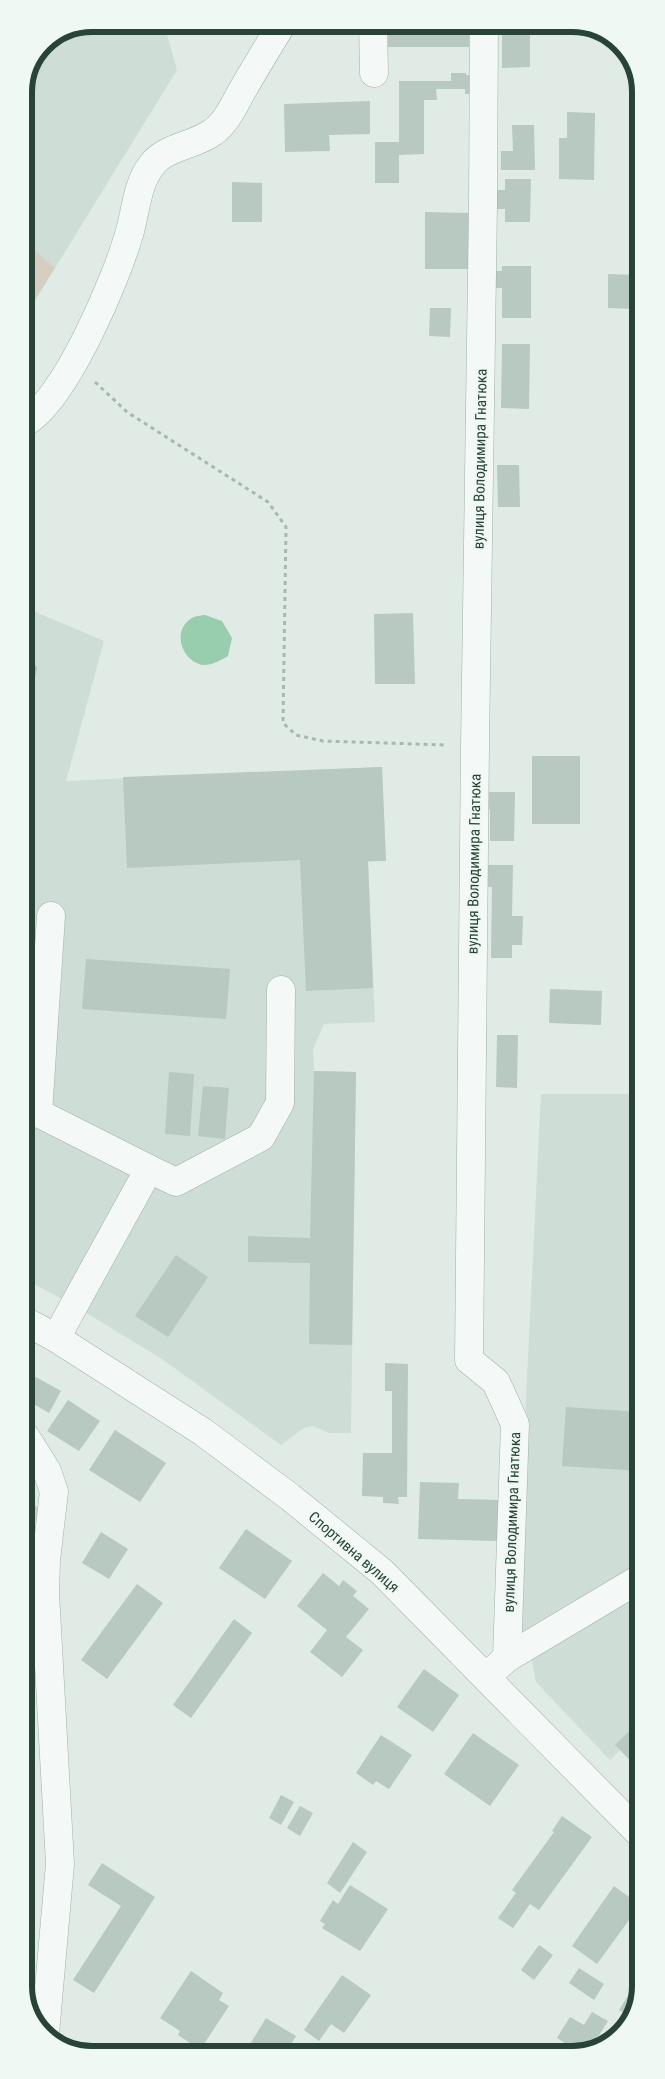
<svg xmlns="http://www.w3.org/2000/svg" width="665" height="2079" font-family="'Roboto Condensed',sans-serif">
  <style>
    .built { fill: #ceddd5 }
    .green { fill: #d5cec1 }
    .water { fill: #98ceae }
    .building { fill: #b7c9c0 }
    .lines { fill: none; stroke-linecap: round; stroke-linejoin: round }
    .minor-casing { stroke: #a1b2aa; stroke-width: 29 }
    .path { stroke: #aab7b1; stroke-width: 3; stroke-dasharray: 4 4; stroke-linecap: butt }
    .minor { stroke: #f4f8f6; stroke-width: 28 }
    .labels { text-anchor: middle; stroke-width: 4; stroke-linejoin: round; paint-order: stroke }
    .street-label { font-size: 15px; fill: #274436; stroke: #f0f8f4 }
    .rim { fill: none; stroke: #274436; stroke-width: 6 }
  </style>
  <rect width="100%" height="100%" fill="#e0ebe6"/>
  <g class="built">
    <path d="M93,24H164L177,70L55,268L24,241V88L44,44Z"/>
    <path d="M24,607L104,641L66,781L382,767L386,861L368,862L375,1022L324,1024L313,1049L314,1071L356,1072L351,1433H329L313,1426L304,1428L281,1445L162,1359L75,1306L25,1279Z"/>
    <path d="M541,1094H640L641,1771L620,1750L610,1760L536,1682L531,1657L514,1641Z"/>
  </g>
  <g class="green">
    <path d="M24,241L55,268L24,318Z"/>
    <path d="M25,1503L39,1508L26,1558Z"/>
  </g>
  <g class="water">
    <path d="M205,615L222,621L232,638L228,656C221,660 211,666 202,665C179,659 172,627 194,617C197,616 202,615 205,615Z"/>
    <path d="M25,656L33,660L37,668L28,714L25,720Z"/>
  </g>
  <g class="building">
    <rect x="388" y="24" width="81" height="23"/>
    <path d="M502,24H530V67L502,68Z"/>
    <path d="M451,73H466V75H477V94H465V89H436L437,100H424V154L399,155V183H375V142H399V81H451Z"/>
    <path d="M370,101V134L329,135L330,151L285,152L284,104Z"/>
    <path d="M567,112L595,113L594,180L559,179V138H567Z"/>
    <path d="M512,125H534L535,170H501V151H513Z"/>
    <path d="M505,179H531L530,222H505V209H495L496,190H505Z"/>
    <path d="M232,182L262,183V222H232Z"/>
    <path d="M425,212L470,213V269H425Z"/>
    <path d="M502,266H531V318H502V288H496V271H502Z"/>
    <path d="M608,274L639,275V309L608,308Z"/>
    <path d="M430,308H451L450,337L429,336Z"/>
    <path d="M502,344H530L529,409L501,408Z"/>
    <path d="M497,465H519L520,507H498Z"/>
    <path d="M413,613L415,684H375L374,614Z"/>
    <rect x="532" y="756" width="48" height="68"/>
    <path d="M382,767L386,861H368L373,988L306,991L300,860L127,868L123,777Z"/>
    <path d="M485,792H515L514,841H490V810H485Z"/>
    <path d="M484,865H513L512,916H523L522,945H512V958H491L492,887H484Z"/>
    <path d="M86,959L230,969L226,1019L82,1009Z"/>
    <path d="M550,989L602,991L601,1025L549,1023Z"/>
    <path d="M497,1035H518L517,1088L496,1087Z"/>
    <path d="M314,1071L356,1072L352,1345L309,1344L310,1263L248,1262V1236L310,1238Z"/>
    <path d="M169,1072L194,1074L190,1136L165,1134Z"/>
    <path d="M203,1086L229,1088L225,1139L198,1136Z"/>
    <path d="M176,1255L208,1277L168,1337L135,1316Z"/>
    <path d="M385,1363L408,1364L407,1497H398L399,1504L383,1503V1497L362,1496L363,1453H392V1391H385Z"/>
    <path d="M25,1371L61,1391L49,1413L25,1399Z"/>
    <path d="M68,1400L100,1421L79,1451L47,1431Z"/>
    <path d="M566,1407L641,1412V1471L562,1466Z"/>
    <path d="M115,1430L166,1463L140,1502L89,1470Z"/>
    <path d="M420,1482L459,1483L458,1499L499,1500L498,1541L418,1539Z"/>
    <path d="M25,1503L36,1506L26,1541Z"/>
    <path d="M246,1529L292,1561L265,1599L219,1568Z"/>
    <path d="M101,1532L128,1549L109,1579L82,1563Z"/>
    <path d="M323,1573L339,1586L343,1580L357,1591L353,1596L369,1609L346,1637L363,1650L342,1677L310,1652L327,1630L297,1606Z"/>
    <path d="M137,1584L163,1603L107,1679L81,1660Z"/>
    <path d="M234,1619L252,1633L191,1718L173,1705Z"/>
    <path d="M424,1669L459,1695L433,1732L397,1707Z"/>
    <path d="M641,1720V1771L615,1745Z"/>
    <path d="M473,1733L519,1765L490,1806L444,1774Z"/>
    <path d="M381,1735L412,1755L389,1789L376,1781L373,1785L356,1773Z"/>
    <path d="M281,1795L294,1802L281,1825L269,1818Z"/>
    <path d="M300,1806L313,1813L300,1836L287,1828Z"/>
    <path d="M562,1816L592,1837L539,1910L530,1904L513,1928L498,1918L516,1893L512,1890L554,1832L552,1831Z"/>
    <path d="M353,1842L367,1852L340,1893L327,1883Z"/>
    <path d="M102,1863L155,1897L94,1993L73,1980L121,1906L88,1885Z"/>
    <path d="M350,1885L388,1909L360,1951L322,1928L325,1924L320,1921L333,1900L338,1904Z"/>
    <path d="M614,1886L640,1905L597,1964L572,1946Z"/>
    <path d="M539,1945L553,1955L534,1980L521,1970Z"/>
    <path d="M579,1968L604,1984L594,2000L569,1983Z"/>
    <path d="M191,1971L223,1993L219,2000L229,2006L200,2050L178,2035L180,2031L160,2018Z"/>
    <path d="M342,1975L371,1995L344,2033L331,2024L319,2041L304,2030Z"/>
    <path d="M641,1975V1987L631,2017L619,2010Z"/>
    <path d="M592,2012L608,2021L588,2053L573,2044L571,2047L557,2038L570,2017L584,2025Z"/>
    <path d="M266,2018L296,2036L287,2051L293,2054H244Z"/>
    <path d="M452,2047L460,2054H447Z"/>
  </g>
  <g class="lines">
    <defs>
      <g id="minor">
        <path d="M373,24L374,73"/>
        <path d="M484,24L483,205L475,746L469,1360L496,1382L515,1424L507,1658L486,1677"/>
        <path d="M24,423C65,402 118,275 130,231C136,209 137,185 151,166C165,146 195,146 213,132C227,122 235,103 243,89C256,67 269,45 282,24"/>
        <path d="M51,916L38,1113L149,1169"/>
        <path d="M25,1321L56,1338L203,1432L290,1497L382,1572L641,1835"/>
        <path d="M56,1338L149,1169L176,1182L261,1137L280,1103L281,990"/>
        <path d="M25,1436L47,1471L54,1492L46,1560L45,1593L60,1864L45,2034"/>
        <path d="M507,1658L641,1578"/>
      </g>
    </defs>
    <use href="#minor" class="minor-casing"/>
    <path class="path" d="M95,382L127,412L268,502L286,527L283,723L296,735L323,741L446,745"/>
    <use href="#minor" class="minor"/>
  </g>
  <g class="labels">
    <g class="street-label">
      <text transform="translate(480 459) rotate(-89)" y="5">вулиця Володимира Гнатюка</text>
      <text transform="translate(474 864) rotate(-89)" y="5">вулиця Володимира Гнатюка</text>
      <text transform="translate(512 1522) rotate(-88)" y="5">вулиця Володимира Гнатюка</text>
      <text transform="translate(354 1552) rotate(41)" y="5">Спортивна вулиця</text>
    </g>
  </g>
  <path d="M0 0H665V2079H0ZM92 32H572A60 60 0 0 1 632 92V1986A60 60 0 0 1 572 2046H92A60 60 0 0 1 32 1986V92A60 60 0 0 1 92 32Z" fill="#f0f8f4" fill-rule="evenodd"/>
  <path class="rim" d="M92 32H572A60 60 0 0 1 632 92V1986A60 60 0 0 1 572 2046H92A60 60 0 0 1 32 1986V92A60 60 0 0 1 92 32Z"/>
</svg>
